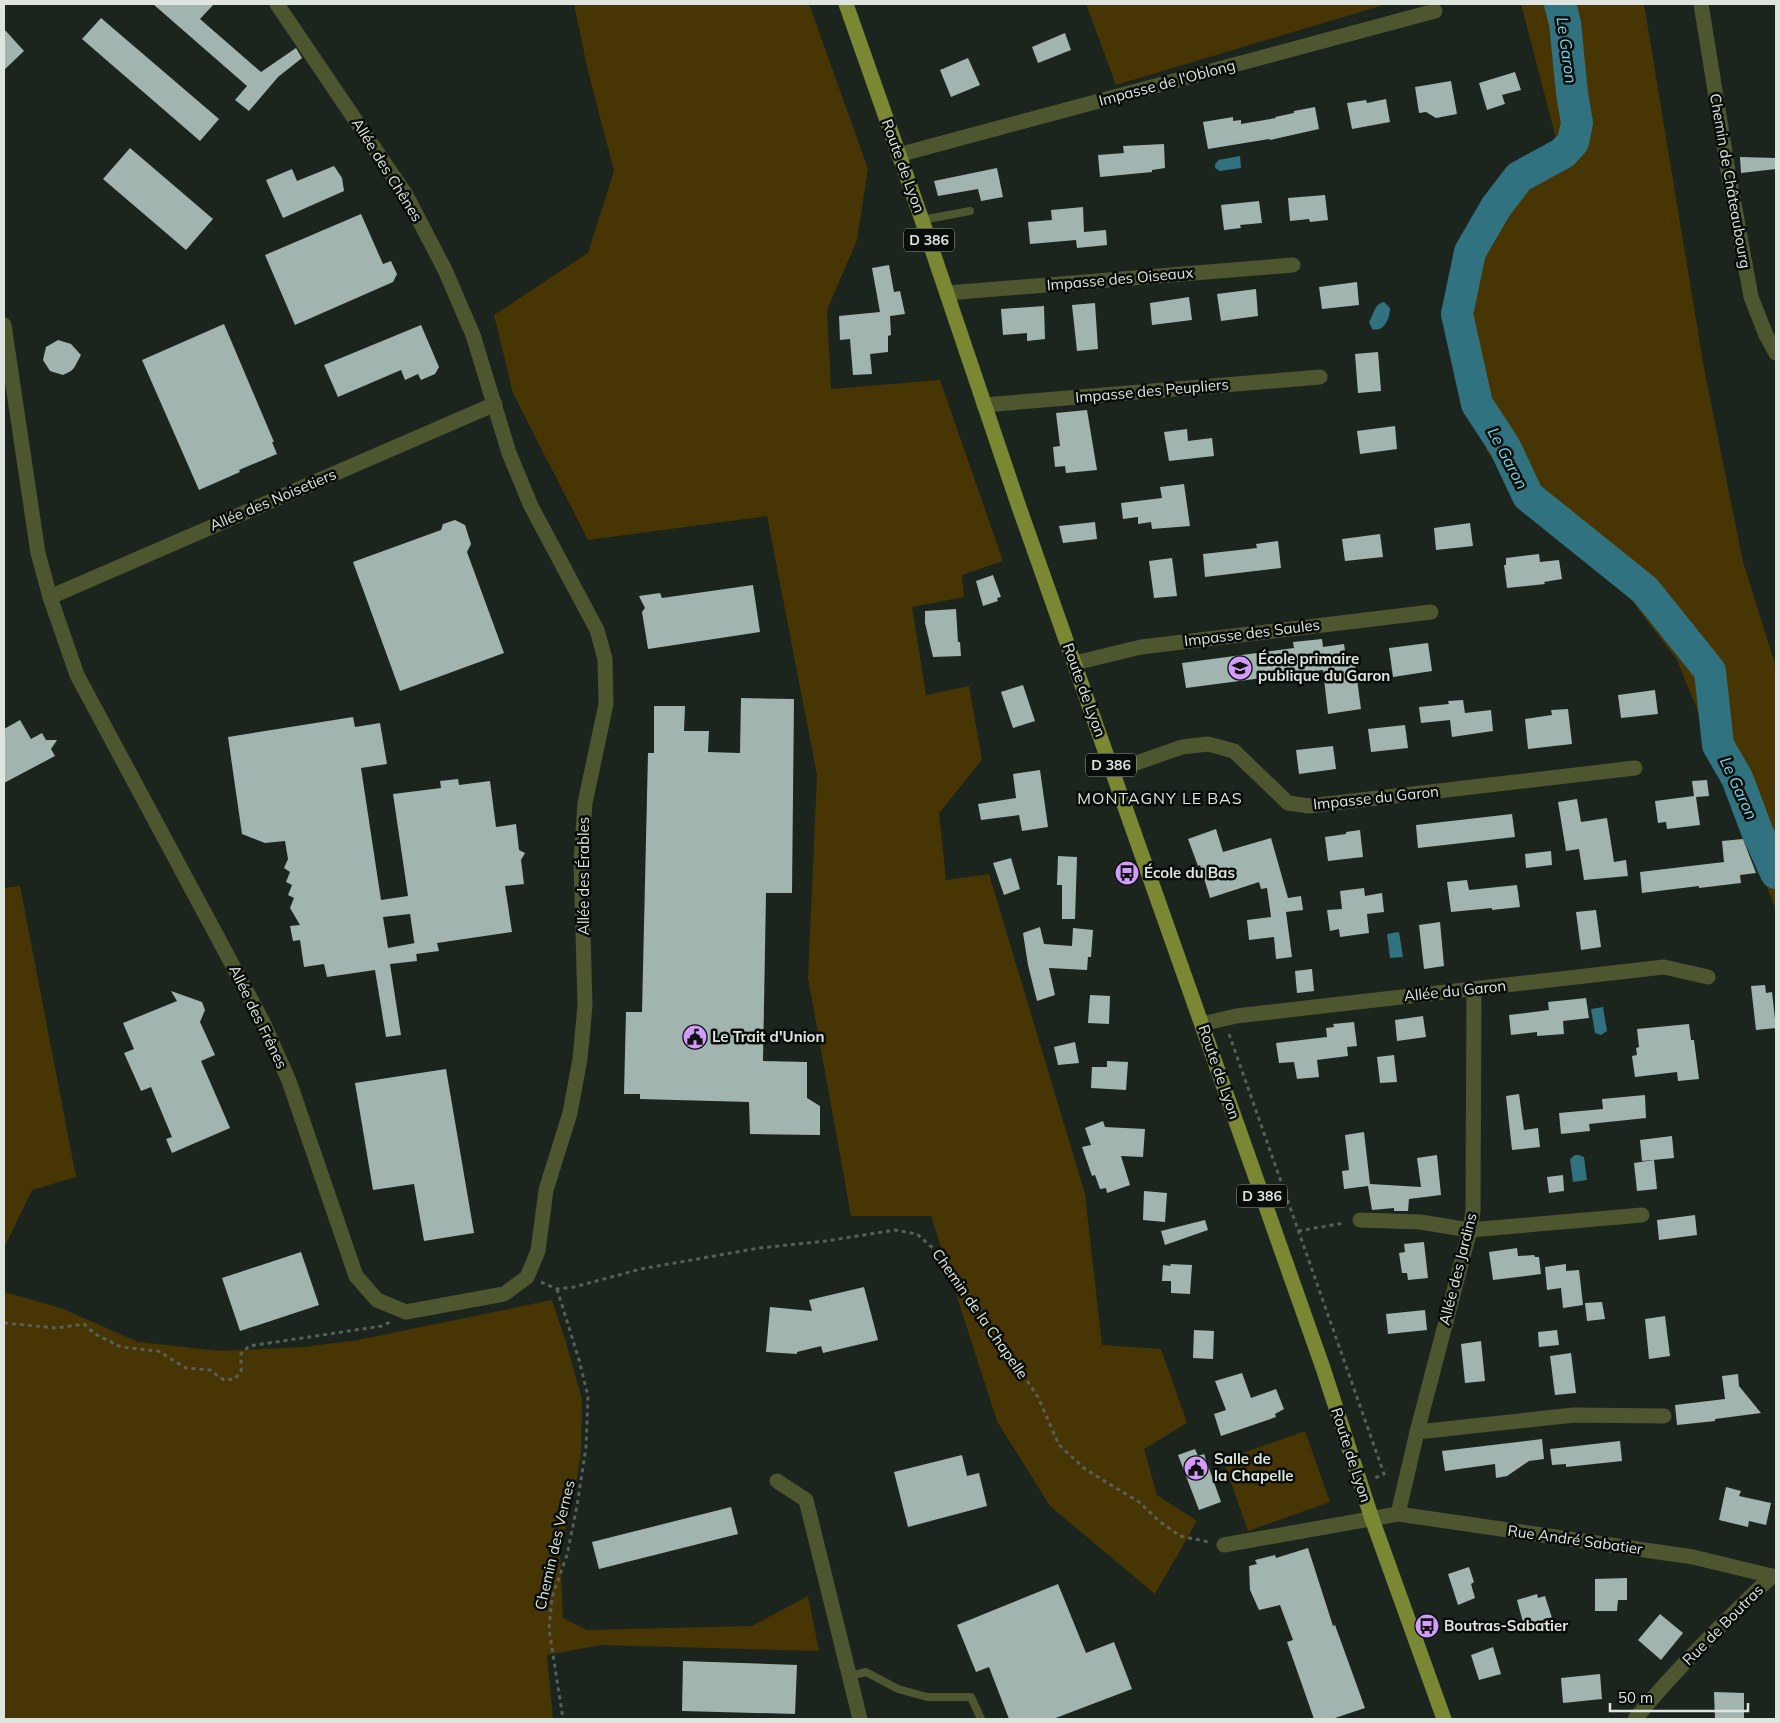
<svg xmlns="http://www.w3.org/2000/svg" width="1780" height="1723" font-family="Mulish,sans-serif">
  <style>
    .green { fill: #473504 }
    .water { fill: #307280 }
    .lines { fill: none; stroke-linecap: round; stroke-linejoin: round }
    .river { stroke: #307280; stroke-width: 32 }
    .building { fill: #a2b4b0 }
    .path { stroke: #565f58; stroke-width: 3; stroke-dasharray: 4 4; stroke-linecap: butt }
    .lane { stroke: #4e5630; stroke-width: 8 }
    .street { stroke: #4e5630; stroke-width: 15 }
    .primary { stroke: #7a8834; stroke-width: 15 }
    .labels { text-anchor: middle; stroke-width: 5; stroke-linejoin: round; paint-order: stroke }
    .shield { fill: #090d09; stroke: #9ea49f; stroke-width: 1 }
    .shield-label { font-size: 14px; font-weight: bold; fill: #dee5df }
    .street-label { font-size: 15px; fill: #dee5df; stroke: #090d09 }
    .poi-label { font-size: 15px; font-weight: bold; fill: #dee5df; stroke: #090d09; text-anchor: start }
    .water-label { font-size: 16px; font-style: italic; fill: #72d7ed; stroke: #090d09 }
    .neighbourhood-label { font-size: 16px; letter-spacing: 1px; fill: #dee5df; stroke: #090d09 }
  </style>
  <rect width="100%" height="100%" fill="#1b251d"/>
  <g class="green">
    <path d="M574,4H809L868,169L857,240L827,310L831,389L940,380L1003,561L962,575L964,597L912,607L926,695L969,686L982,760L939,813L946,880L989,874L1085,1194L1102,1345L1161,1349L1187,1423L1144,1449L1157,1495L1197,1521L1155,1594L1050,1506L997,1421L931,1216H851L808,978L817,775L767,516L588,540L513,393L494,315L588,253L614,171L588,71Z"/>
    <path d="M1086,4H1387L1116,85Z"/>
    <path d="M1521,4H1644L1704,368L1743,562L1776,667V910L1720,765L1677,660L1610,572L1524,503L1487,451L1464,386L1449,310L1468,239L1504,180L1558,146Z"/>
    <path d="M20,886L76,1177L32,1190L4,1248V888Z"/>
    <path d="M4,1292L61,1308L138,1342L221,1351L304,1347L358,1340L552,1300L566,1342L582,1399L581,1454L575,1490L560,1550L563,1618L587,1630L752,1626L808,1596L819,1651L601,1645L547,1655L553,1719H4Z"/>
    <path d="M1305,1431L1330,1502L1248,1531L1223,1460Z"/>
  </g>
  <g class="water">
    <path d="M1240,156L1241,168L1220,171L1215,168V164L1218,161V160Z"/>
    <path d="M1384,302L1390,308C1390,318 1384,333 1372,329L1369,322C1374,314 1374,304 1384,302Z"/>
    <path d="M1399,932L1403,957L1390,958L1387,934Z"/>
    <path d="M1603,1007L1607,1031L1601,1035L1595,1033L1591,1009Z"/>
    <path d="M1575,1155H1579L1584,1157L1587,1180L1573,1182L1570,1159Z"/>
  </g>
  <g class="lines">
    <path class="river" d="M1560,4L1565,23L1572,93L1577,123L1573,142L1563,153L1519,177L1496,207L1470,252L1457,314L1477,404L1505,447L1528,496L1645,590L1710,671L1718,745L1737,778L1757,831L1776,873"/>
  </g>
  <g class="building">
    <path d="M153,4H214L200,19L261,72L296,48L302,58L278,77L249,111L235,100L247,86Z"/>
    <path d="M101,18L219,119L200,141L82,39Z"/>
    <path d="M4,29L24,51L4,70Z"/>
    <path d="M1065,33L1071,50L1038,63L1032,47Z"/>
    <path d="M968,58L980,85L951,97L940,70Z"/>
    <path d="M1515,72L1521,90L1502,95L1505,104L1487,110L1479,83Z"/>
    <path d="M1451,81L1457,114L1436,118L1426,112L1419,113L1415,87Z"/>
    <path d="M1386,99L1390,122L1352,129L1347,103L1366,100L1367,103Z"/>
    <path d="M1315,107L1319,129L1270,140L1269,139L1208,149L1203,122L1233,117V121L1241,120V124L1276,118L1275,117L1294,113V111Z"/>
    <path d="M1164,144L1165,168L1152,170V172L1100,177L1098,155L1124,153L1123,146Z"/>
    <path d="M130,148L213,219L186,250L103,179Z"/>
    <path d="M1740,157L1776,158V169L1741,173Z"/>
    <path d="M334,166L342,178L344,191L283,218L266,180L292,169L297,181Z"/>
    <path d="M997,168L1003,197L981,201L978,189L938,196L934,181Z"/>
    <path d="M1325,195L1328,220L1310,222L1309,219L1290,221L1288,198Z"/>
    <path d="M1259,201L1262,223L1240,225L1241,228L1224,230L1221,205Z"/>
    <path d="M1083,207L1084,232L1106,230L1107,245L1077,248L1076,240L1030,244L1028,222L1052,220L1051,210Z"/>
    <path d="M361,214L383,264L391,261L397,274L393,282L295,325L265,255Z"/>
    <path d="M889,265L894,292L900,291L905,314L890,316L891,335L888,336V352L870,354L872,374L853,375L850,339L840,340L839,316L880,312L872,268Z"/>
    <path d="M1357,282L1359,305L1322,309L1319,287Z"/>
    <path d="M1256,289L1258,316L1221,321L1217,294Z"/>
    <path d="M1189,297L1192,320L1152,325L1150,303Z"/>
    <path d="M1095,303L1098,349L1077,351L1072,305Z"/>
    <path d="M1044,306L1045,339L1027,341V333L1003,335L1001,309Z"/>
    <path d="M224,324L274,442H272L277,454L239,470L240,472L199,490L142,360Z"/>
    <path d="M421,325L439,367L435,374L421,380L418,374L405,380L401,370L338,397L324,365Z"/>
    <path d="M58,340L71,344L81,355L74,368L71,371L63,375L50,371L43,360L46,347Z"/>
    <path d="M1378,352L1381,391L1358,393L1355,354Z"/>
    <path d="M1087,410L1097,470L1066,473L1065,466L1055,467L1053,447L1060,446L1056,413Z"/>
    <path d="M1395,426L1397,449L1360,454L1357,431Z"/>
    <path d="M1187,429L1188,441L1212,438L1214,456L1169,461L1164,432Z"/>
    <path d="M1184,484L1190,526L1152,529L1151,522L1138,524V517L1123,519L1121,503L1162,498L1160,487Z"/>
    <path d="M455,520L465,525L471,544L467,552L504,653L400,691L353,562L441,530L443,524Z"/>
    <path d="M1095,522L1097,539L1063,543L1059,526Z"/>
    <path d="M1470,523L1473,546L1436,550L1434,528Z"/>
    <path d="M1380,534L1383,557L1345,561L1342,539Z"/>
    <path d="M1278,541L1281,568L1205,577L1203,554L1257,548L1256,544Z"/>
    <path d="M1539,554L1540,562L1559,560L1562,579L1544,582L1545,584L1507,588L1504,565H1506V558Z"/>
    <path d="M1172,558L1177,596L1154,598L1149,561Z"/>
    <path d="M993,575L1001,597L997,598L998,601L983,606L976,581Z"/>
    <path d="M753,585L760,632L648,649L642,612L645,608L639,596L660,593L662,598Z"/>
    <path d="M956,609L958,642H960L961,656L933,657L925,623V611Z"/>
    <path d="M1322,639L1323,647L1344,644L1346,658L1354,657L1361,709L1328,714L1323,670L1186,688L1182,663L1294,648L1293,642Z"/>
    <path d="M1428,643L1432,671L1393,677L1389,648Z"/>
    <path d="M1023,685L1035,721L1013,728L1001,692Z"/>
    <path d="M1655,690L1658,714L1621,718L1618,695Z"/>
    <path d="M741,698L794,699L792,893H766L763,1061L807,1062V1098L820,1106V1135L750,1134L749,1102L640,1099V1094H624L626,1012H642L648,753H654V706H685L684,731H709L708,752L740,753Z"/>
    <path d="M1463,700L1465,713L1491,710L1493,731L1452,737L1450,720L1421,723L1419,707L1449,704L1448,701Z"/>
    <path d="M1568,709L1572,744L1528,749L1525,719L1552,715L1551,710Z"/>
    <path d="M353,717L355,727L380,723L387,764L361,768L381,900L408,896L393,794L441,788L440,781L458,779L459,785L490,781L496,827L516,824L519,850L525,853L521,860L524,884L505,886L512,932L437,943L439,951L416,954L410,914L383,917L388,948L415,943L417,961L390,964L401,1035L386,1037L375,970L327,977L324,964L304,967L300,940L293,941L290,926L300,925L290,908L294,898L288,895L292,885L286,882L290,872L284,868L288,859L285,841L265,843L242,834L228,737Z"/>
    <path d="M20,720L31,739L42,733L46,740H57L51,749L55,756L4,783V729Z"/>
    <path d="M1405,725L1408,748L1371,752L1368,729Z"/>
    <path d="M1333,746L1336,769L1299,774L1296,750Z"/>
    <path d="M1040,770L1048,827L1022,831L1019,815L981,820L978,804L1016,798L1013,774Z"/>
    <path d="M1707,780L1709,796L1696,797L1700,825L1667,829L1666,822L1658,823L1655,801L1694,796L1692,781Z"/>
    <path d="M1577,799L1581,822L1607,818L1614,862L1626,860L1628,876L1584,880L1579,849L1566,851L1558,802Z"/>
    <path d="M1512,814L1515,837L1418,848L1416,825Z"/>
    <path d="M1216,829L1223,852L1271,838L1288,898L1301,896L1303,910L1286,912L1292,957L1276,959L1274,937L1249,940L1247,920L1271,917L1267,888L1261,889L1259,882L1210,898L1200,865L1198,866L1188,839Z"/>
    <path d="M1360,830L1363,857L1328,861L1325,837L1346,834V832Z"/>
    <path d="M1743,839L1756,873L1740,875L1741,883L1699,888V886L1642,893L1640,872L1724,862L1722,841Z"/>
    <path d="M1551,851L1552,865L1526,868L1525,854Z"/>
    <path d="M1058,856L1077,857L1075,919H1062V885H1057Z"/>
    <path d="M1011,858L1020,889L1004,895L993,863Z"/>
    <path d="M1467,880L1469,890L1517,885L1520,907L1492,910V908L1451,912L1447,882Z"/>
    <path d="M1364,888L1365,896L1382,893L1384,912L1367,914L1369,933L1340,937L1339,929L1330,931L1327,910L1342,909L1340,891Z"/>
    <path d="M1596,910L1601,947L1581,950L1576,912Z"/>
    <path d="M1440,922L1444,966L1424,969L1419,925Z"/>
    <path d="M1040,927L1044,944L1072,946L1073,928L1093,930L1091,957H1088L1087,970L1049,968L1055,995L1037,1001L1028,965L1023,933Z"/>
    <path d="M1312,969L1314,991L1297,993L1295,971Z"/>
    <path d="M1765,985L1766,993L1772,992L1776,1028L1756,1030L1751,986Z"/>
    <path d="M171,991L202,1002L205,1010L200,1022L215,1055L201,1061L230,1128L172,1153L166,1139L172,1137L151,1087L141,1091L124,1053L134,1049L123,1023L177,1001Z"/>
    <path d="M1090,995L1110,996L1109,1024L1088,1023Z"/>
    <path d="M1586,998L1589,1018L1563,1021L1564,1034L1537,1036V1032L1511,1035L1509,1015L1549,1010L1548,1002Z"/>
    <path d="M1423,1016L1426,1037L1397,1041L1395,1020Z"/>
    <path d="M1354,1022L1357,1046L1347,1047L1348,1056L1317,1060L1319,1077L1297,1079L1294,1062L1279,1063L1276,1043L1327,1037L1326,1028L1334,1027L1333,1024Z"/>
    <path d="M1689,1024L1691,1040H1694L1699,1079L1678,1081L1677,1072L1635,1077L1632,1056L1637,1055L1636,1048L1639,1047L1637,1029Z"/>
    <path d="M1075,1042L1079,1063L1058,1065L1054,1047Z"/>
    <path d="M1394,1055L1397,1082L1380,1083L1377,1057Z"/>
    <path d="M1107,1061L1128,1062L1126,1090L1091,1088L1092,1067H1107Z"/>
    <path d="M446,1069L474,1233L424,1241L414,1184L373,1190L355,1083Z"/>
    <path d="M1519,1094L1524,1130L1538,1128L1540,1147L1512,1150L1506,1096Z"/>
    <path d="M1645,1095L1646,1118L1589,1124L1590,1131L1561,1134L1559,1113L1603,1109L1602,1099Z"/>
    <path d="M1103,1121L1105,1127L1145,1129L1143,1157L1121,1156L1130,1185L1107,1193L1106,1188L1100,1189L1095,1175L1092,1176L1082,1147L1091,1145L1085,1128Z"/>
    <path d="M1364,1132L1370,1184L1421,1187L1417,1158L1437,1155L1441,1195L1409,1199L1408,1211H1394V1208L1372,1210L1368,1186L1344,1189L1342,1171L1349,1170L1345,1135Z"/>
    <path d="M1672,1136L1674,1158L1642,1161L1640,1140Z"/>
    <path d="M1654,1160L1657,1189L1637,1191L1634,1163Z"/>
    <path d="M1563,1175L1564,1191L1549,1193L1547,1177Z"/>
    <path d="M1144,1191L1167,1193L1165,1222L1143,1220Z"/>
    <path d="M1695,1215L1697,1235L1659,1240L1657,1220Z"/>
    <path d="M1205,1220L1208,1230L1165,1245L1161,1231Z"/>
    <path d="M1424,1242L1428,1278L1408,1280L1407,1273H1402L1399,1253L1405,1252L1404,1244Z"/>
    <path d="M1517,1248L1518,1256L1534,1255L1535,1257H1539L1541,1274L1493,1280L1489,1252Z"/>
    <path d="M301,1252L319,1305L240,1331L222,1278Z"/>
    <path d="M1170,1264L1192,1265L1190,1294L1171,1293V1281H1162L1163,1265L1171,1266Z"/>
    <path d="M1566,1264V1271L1579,1270L1583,1305L1563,1308L1561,1288L1547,1290L1545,1267Z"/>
    <path d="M864,1287L878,1340L823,1353L821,1346L797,1352V1354L766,1352L770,1307L812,1311L809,1300Z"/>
    <path d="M1602,1302L1605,1319L1587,1321L1585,1303Z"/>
    <path d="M1425,1310L1427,1330L1388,1334L1386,1314Z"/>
    <path d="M1665,1316L1670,1356L1649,1359L1645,1319Z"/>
    <path d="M1194,1330L1214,1331L1213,1359L1193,1358Z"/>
    <path d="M1557,1330L1559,1345L1539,1347L1538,1332Z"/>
    <path d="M1481,1341L1485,1381L1465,1383L1461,1344Z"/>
    <path d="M1571,1353L1576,1393L1555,1395L1550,1356Z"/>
    <path d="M1242,1373L1251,1398L1276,1389L1284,1409L1275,1414L1276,1417L1221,1436L1214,1414L1226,1410L1215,1381Z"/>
    <path d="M1738,1374L1739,1386L1761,1413L1715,1419V1421L1677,1425L1675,1405L1725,1399L1722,1376Z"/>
    <path d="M1542,1439L1544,1459L1529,1461L1507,1476L1496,1478L1495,1464L1445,1471L1442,1451Z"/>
    <path d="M1620,1441L1622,1461L1566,1467V1464L1552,1465L1550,1449Z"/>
    <path d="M1195,1449L1198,1456L1204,1454L1221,1502L1199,1510L1178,1455Z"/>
    <path d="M962,1455L967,1476L979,1473L987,1506L908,1527L894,1472Z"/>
    <path d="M1726,1487L1741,1491L1739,1496L1771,1503L1766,1525L1749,1521L1748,1527L1719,1520Z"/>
    <path d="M731,1507L738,1534L599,1569L592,1542Z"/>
    <path d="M1308,1548L1333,1626L1335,1625L1365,1708L1332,1719H1314L1287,1642L1293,1640L1280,1605L1259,1610L1250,1590L1249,1566L1257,1564L1255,1560L1275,1555L1276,1558Z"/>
    <path d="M1469,1567L1474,1582L1471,1584L1475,1598L1458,1605L1448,1574Z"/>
    <path d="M1627,1578V1600H1618L1617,1611H1595V1579Z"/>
    <path d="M1058,1584L1086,1653L1114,1642L1132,1689L1053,1719H1009L989,1667L976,1672L957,1625Z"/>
    <path d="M1537,1594L1538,1598L1545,1596L1552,1618L1524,1626L1517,1600Z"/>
    <path d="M1660,1614L1683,1633L1661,1660L1638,1640Z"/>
    <path d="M1493,1647L1501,1674L1479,1680L1471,1655Z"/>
    <path d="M683,1661L797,1665L795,1714L682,1711Z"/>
    <path d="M1600,1674L1602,1699L1563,1703L1561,1678Z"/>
    <path d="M1714,1692L1744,1693V1719H1715Z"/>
  </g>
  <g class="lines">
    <g class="path">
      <path d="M1229,1034L1384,1474L1375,1478"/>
      <path d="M1298,1231L1344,1223"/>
      <path d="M541,1282L557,1289L574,1287L641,1269L759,1248L826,1241L895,1230L917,1234L945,1259L1038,1397L1059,1445L1085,1469L1139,1502L1159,1521L1180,1536L1209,1542"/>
      <path d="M557,1289L579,1360L588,1396L586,1447L577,1506L567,1555L552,1597L549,1629L563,1719"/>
      <path d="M4,1323L57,1328L84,1324L95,1334L121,1347L158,1351L186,1368L210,1370L224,1380L235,1379L241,1371V1354L249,1346L382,1326L390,1322"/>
    </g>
    <g class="lane">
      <path d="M922,220L970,211"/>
      <path d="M850,1676L866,1672L898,1689L927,1697H971L981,1719"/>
    </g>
    <g class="street">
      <path d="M1701,4L1727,165L1751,297L1766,335L1776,353"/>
      <path d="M898,155L1435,11"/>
      <path d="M947,293L1293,265"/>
      <path d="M4,325L38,553L50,597L77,675L263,1022L289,1081L356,1276L377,1300L406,1312L504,1294L527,1277L538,1251L546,1190L570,1113L580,1059L585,1006L581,861L585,803L606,704L605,659L597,630L531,506L509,453L473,335L445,270L406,195L277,4"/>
      <path d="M984,405L1320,377"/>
      <path d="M50,597L495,404"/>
      <path d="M1075,663L1141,647L1431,612"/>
      <path d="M1113,771L1182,747L1208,744L1234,751L1288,803L1309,806L1635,768"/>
      <path d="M1202,1024L1236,1016L1664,967L1708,977"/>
      <path d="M1360,1220L1420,1222L1470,1230L1642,1215"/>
      <path d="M1417,1432L1574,1415L1664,1416"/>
      <path d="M777,1481L806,1500L860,1719"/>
      <path d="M1398,1514L1417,1432L1470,1230L1473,1211L1474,989"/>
      <path d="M1224,1545L1398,1514L1693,1557L1776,1577"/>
      <path d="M1635,1719C1677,1668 1724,1622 1772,1576"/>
    </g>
    <path class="primary" d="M846,4L922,220L1019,507L1323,1368L1372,1519L1444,1719"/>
  </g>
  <defs>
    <symbol id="school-disc" viewBox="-11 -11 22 22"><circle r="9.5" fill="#d39cfc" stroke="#090d09"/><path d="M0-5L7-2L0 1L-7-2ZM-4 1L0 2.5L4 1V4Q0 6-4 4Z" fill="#111"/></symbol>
    <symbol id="bus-disc" viewBox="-11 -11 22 22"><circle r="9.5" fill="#d39cfc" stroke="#090d09"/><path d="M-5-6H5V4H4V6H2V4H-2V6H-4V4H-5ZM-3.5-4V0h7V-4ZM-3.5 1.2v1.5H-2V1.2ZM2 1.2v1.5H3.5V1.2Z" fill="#111"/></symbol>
    <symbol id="civic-disc" viewBox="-11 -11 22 22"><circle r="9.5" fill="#d39cfc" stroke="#090d09"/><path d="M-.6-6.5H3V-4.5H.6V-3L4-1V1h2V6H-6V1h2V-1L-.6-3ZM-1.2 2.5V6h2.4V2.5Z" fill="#111"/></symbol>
  </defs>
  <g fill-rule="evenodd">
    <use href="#school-disc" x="1226" y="654" width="28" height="28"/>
    <use href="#bus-disc" x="1113" y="859" width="28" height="28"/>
    <use href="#civic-disc" x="681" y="1023" width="28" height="28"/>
    <use href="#civic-disc" x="1182" y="1454" width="28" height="28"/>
    <use href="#bus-disc" x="1413" y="1612" width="28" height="28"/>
  </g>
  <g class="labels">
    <g class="shield">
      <rect x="904" y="228.5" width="50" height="23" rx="4"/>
      <rect x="1086" y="753.5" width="50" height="23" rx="4"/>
      <rect x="1237" y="1184.5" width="50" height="23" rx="4"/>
    </g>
    <g class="shield-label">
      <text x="929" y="245">D 386</text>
      <text x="1111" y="770">D 386</text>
      <text x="1262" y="1201">D 386</text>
    </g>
    <g class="street-label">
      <text transform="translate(1167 83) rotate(-15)" y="5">Impasse de l'Oblong</text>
      <text transform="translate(903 166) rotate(70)" y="5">Route de Lyon</text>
      <text transform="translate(387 170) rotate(58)" y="5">Allée des Chênes</text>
      <text transform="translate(1730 181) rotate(80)" y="5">Chemin de Châteaubourg</text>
      <text transform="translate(1120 279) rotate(-5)" y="5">Impasse des Oiseaux</text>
      <text transform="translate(1152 391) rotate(-5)" y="5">Impasse des Peupliers</text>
      <text transform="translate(273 500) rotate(-23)" y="5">Allée des Noisetiers</text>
      <text transform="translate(1252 633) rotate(-7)" y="5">Impasse des Saules</text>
      <text transform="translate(1084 690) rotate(70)" y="5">Route de Lyon</text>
      <text transform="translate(1376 798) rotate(-6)" y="5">Impasse du Garon</text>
      <text transform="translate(584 876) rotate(-90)" y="5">Allée des Érables</text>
      <text transform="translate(1455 991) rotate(-6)" y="5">Allée du Garon</text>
      <text transform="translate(258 1017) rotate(64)" y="5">Allée des Frênes</text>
      <text transform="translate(1219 1072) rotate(71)" y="5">Route de Lyon</text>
      <text transform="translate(1458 1269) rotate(-76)" y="5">Allée des Jardins</text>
      <text transform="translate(980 1314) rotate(55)" y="5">Chemin de la Chapelle</text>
      <text transform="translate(1351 1455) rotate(72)" y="5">Route de Lyon</text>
      <text transform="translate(1575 1540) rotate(8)" y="5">Rue André Sabatier</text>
      <text transform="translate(555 1545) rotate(-77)" y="5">Chemin des Vernes</text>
      <text transform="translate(1723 1625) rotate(-45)" y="5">Rue de Boutras</text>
    </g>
    <g class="poi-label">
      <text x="1258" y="664">École primaire<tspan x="1258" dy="17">publique du Garon</tspan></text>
      <text x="1144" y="878">École du Bas</text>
      <text x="712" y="1042">Le Trait d'Union</text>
      <text x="1214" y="1464">Salle de<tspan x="1214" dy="17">la Chapelle</tspan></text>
      <text x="1444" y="1631">Boutras-Sabatier</text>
    </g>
    <g class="water-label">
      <text transform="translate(1567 50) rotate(82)" y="6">Le Garon</text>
      <text transform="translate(1508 458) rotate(62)" y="6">Le Garon</text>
      <text transform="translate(1739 788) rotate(65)" y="6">Le Garon</text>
    </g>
    <g class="neighbourhood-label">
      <text x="1160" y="804">MONTAGNY LE BAS</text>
    </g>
  </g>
  <rect width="1780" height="1723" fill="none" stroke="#dee5df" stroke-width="10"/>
  <path d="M1610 1703v8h138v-8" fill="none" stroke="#dee5df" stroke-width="2.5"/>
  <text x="1618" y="1703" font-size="15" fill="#dee5df" stroke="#090d09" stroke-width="4" paint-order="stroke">50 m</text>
</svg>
